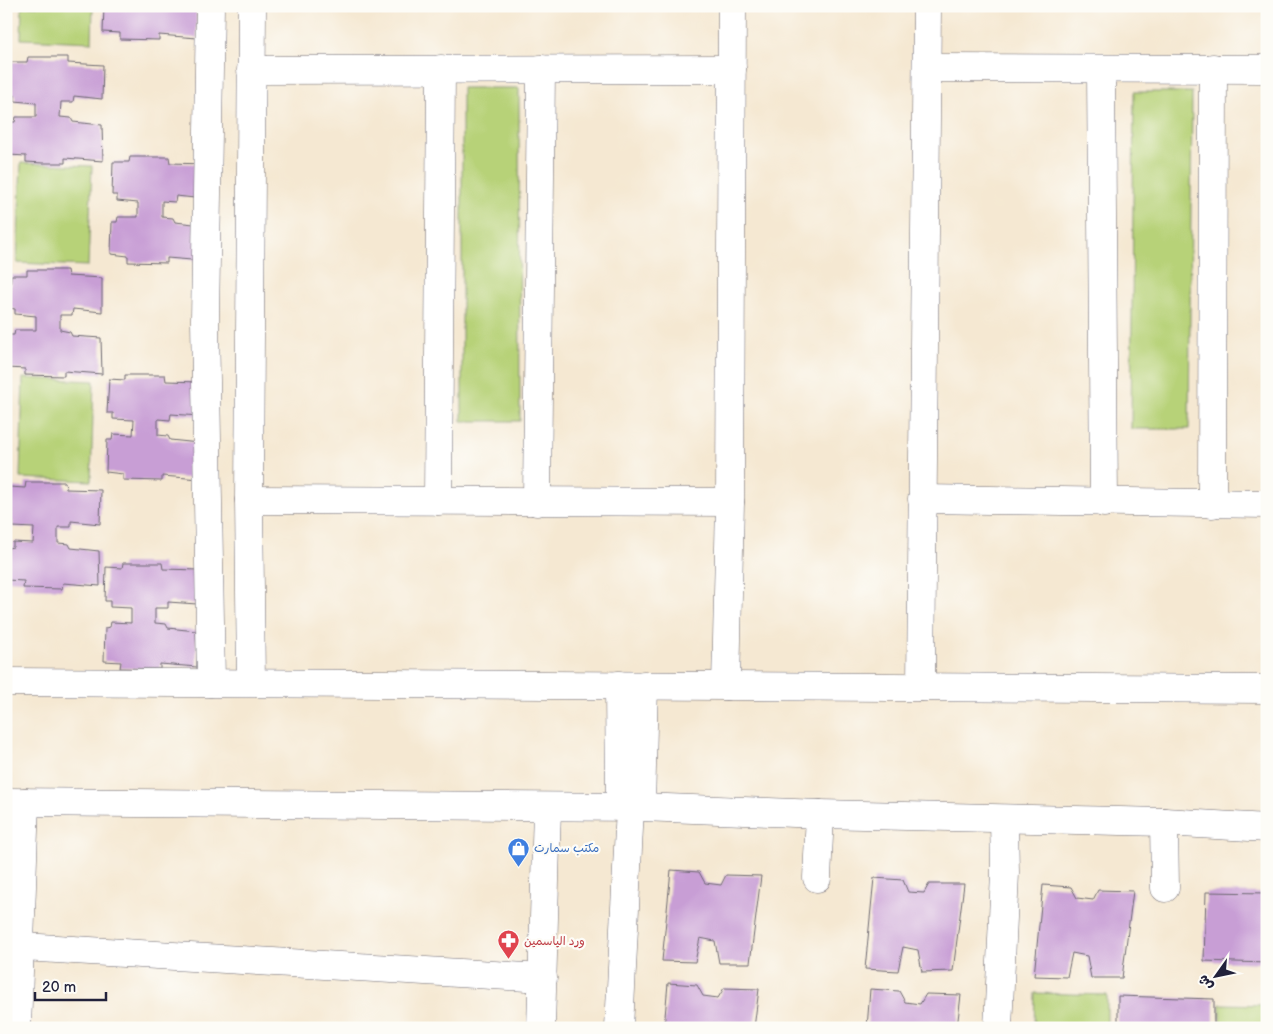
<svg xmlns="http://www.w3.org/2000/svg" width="1273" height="1034" font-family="'Balsamiq Sans','Playpen Sans Arabic',sans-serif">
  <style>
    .green { fill: #b7d278; stroke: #6c7a5a }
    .building { fill: #c89ed5 }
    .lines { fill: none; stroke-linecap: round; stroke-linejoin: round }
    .minor-casing { stroke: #6c6770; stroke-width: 29 }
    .minor { stroke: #fff; stroke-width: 28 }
    .labels { text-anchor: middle; stroke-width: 4.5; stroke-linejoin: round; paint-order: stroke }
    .shop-label { font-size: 12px; fill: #366cbe; stroke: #fdfcf7; text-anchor: start }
    .health-label { font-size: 12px; fill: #be3a42; stroke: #fdfcf7; text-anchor: start }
  </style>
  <rect width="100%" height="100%" fill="#fdfcf7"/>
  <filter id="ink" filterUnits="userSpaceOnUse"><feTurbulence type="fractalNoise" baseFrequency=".02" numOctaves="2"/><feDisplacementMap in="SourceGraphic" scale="10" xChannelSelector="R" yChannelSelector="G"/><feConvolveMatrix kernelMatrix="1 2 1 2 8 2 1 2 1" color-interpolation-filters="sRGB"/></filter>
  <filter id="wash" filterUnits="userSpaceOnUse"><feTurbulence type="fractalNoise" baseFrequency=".0096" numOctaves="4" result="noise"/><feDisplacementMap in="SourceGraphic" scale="20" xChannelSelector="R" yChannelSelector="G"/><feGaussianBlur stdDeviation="1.12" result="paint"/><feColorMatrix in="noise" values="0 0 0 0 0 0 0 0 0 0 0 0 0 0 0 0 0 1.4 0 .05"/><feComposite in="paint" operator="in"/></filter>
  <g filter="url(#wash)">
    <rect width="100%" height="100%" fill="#f5e8d2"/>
    <g class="green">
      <path d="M22,6H93L92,42L21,39Z"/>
      <path d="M462,88H519L520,421H462Z"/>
      <path d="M1134,92H1192L1189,429H1131Z"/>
      <path d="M21,163L92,166L88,266L17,263Z"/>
      <path d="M23,378L94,381L91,481L20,478Z"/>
      <path d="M1035,993L1107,995V1028H1034Z"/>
      <path d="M1220,1004L1267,1005V1028H1220Z"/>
    </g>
    <g id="blocks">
      <g class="building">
        <path d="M104,6H196L197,38L159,35V40L120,39V33L103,32Z"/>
        <path d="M28,57H68V63L103,65L102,99L74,96L73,102H61L60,117L71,118L73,122L102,125L103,161L65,158V163H43L26,162V156L9,155L10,122H15L16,117H36V103L15,101V95H10L11,62H27Z"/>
        <path d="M130,157H169L170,163L205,164L204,199L176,196L175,202L162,201V217L173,218L175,222L203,225L204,261L167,258V263L128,262V256L111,254L112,222H117L118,217H138V203L117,201V195H112L113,162H129Z"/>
        <path d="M27,270H67L68,276L102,278V312L73,309L72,315H60V330L70,332L72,336L101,338L102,374L64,371V376L25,375V369L8,368L9,335H14L15,330H36V316L15,314V309L9,308L11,275H27Z"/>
        <path d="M125,375H165L166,381L200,382V416L171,414L170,420L158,419V435L168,436L170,440L199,443L200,479L162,476V481L123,480V474L106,472L107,440H112L113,434L133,435L134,420L113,419V413H107L109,379L125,380Z"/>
        <path d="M26,482H65L66,489L101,490L100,524L71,521V527H58V543L69,544L71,548L99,551L100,586L63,583L62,589L23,588L24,581L6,580L8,548L13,547V542L33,543L34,528L13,527V521L7,520L9,487L25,488Z"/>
        <path d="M123,563H162L163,569L198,570L197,604L168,602V608H155V623L166,624L168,628L196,631L197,667L160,664V669L120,668L121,662L104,661L105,628L110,627L111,622L131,623V608L110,607V601H105L106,567L122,568Z"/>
        <path d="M671,870L699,872L705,883L721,885L726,875L761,876L750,963H719L715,941L700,938L695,962L662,961Z"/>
        <path d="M874,878L903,880L908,892L924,893L929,884H964L953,971L922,972L918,950L903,947L898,971L865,969Z"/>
        <path d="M1043,885L1071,887L1077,898L1093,900L1098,890L1133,891L1122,978H1091L1087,956L1072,953L1067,977L1034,976Z"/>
        <path d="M1206,892L1267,893V963L1204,961Z"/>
        <path d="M668,983L697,985L703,996L718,998L724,988L759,989L754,1028H664Z"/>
        <path d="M870,989L899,991L905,1002L920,1004L926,994L961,995L957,1028H867Z"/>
        <path d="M1118,996L1214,999V1028H1118Z"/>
      </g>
    </g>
  </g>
  <g filter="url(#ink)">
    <use href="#blocks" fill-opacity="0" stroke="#6c6770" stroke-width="1"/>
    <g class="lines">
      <defs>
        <g id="minor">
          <path d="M210,6L205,320L211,683"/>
          <path d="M927,68L1267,69"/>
          <path d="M1101,69L1104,503"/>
          <path d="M251,70L732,69"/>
          <path d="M922,499L1267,504"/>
          <path d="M249,500L730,502"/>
          <path d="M438,501L441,69"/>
          <path d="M537,502L541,69"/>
          <path d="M1212,504L1213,68"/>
          <path d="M6,682L1267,689"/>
          <path d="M251,683L249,500L252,6"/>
          <path d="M619,685L620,807"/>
          <path d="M726,686L730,502L732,6"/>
          <path d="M921,687L927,6"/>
          <path d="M6,802L641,807L820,814L1164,822L1267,828"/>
          <path d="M641,807L644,685"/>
          <path d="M1164,822L1165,888"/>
          <path d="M817,878L820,814"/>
          <path d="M6,946L543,978"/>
          <path d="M17,1028L25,802"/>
          <path d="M541,1028L547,808"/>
          <path d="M619,1028L630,808"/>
          <path d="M998,1028L1005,873L1004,819"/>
        </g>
      </defs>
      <use href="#minor" class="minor-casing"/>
      <use href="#minor" class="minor"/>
    </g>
  </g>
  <defs>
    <symbol id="shop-pin" viewBox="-11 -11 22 30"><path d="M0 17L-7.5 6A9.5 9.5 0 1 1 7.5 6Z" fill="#3f7fe0" stroke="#fdfcf7"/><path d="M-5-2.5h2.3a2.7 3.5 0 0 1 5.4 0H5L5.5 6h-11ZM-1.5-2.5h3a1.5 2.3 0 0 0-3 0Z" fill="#fff"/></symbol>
    <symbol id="pharmacy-pin" viewBox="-11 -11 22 30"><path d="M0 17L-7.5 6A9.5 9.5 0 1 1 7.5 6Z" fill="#e0444e" stroke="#fdfcf7"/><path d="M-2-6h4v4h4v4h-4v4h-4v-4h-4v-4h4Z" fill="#fff"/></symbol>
  </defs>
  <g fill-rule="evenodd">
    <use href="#shop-pin" x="506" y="836" width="25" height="34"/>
    <use href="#pharmacy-pin" x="496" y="928" width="25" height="34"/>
  </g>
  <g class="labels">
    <g class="shop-label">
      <text x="534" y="852">مكتب سمارت</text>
    </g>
    <g class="health-label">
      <text x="524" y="945">ورد الياسمين</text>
    </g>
  </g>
  <rect width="1273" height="1034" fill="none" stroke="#fdfcf7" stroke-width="25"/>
  <g transform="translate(1216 976) rotate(237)" stroke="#fdfcf7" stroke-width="4" paint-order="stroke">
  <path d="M0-4L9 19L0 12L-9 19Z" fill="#22223b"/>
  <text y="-8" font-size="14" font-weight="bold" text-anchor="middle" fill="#22223b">ش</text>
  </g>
  <path d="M35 992v8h71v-8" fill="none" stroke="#22223b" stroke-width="2.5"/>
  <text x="42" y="992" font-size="15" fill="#22223b" stroke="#fdfcf7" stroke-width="4" paint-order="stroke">20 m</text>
</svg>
